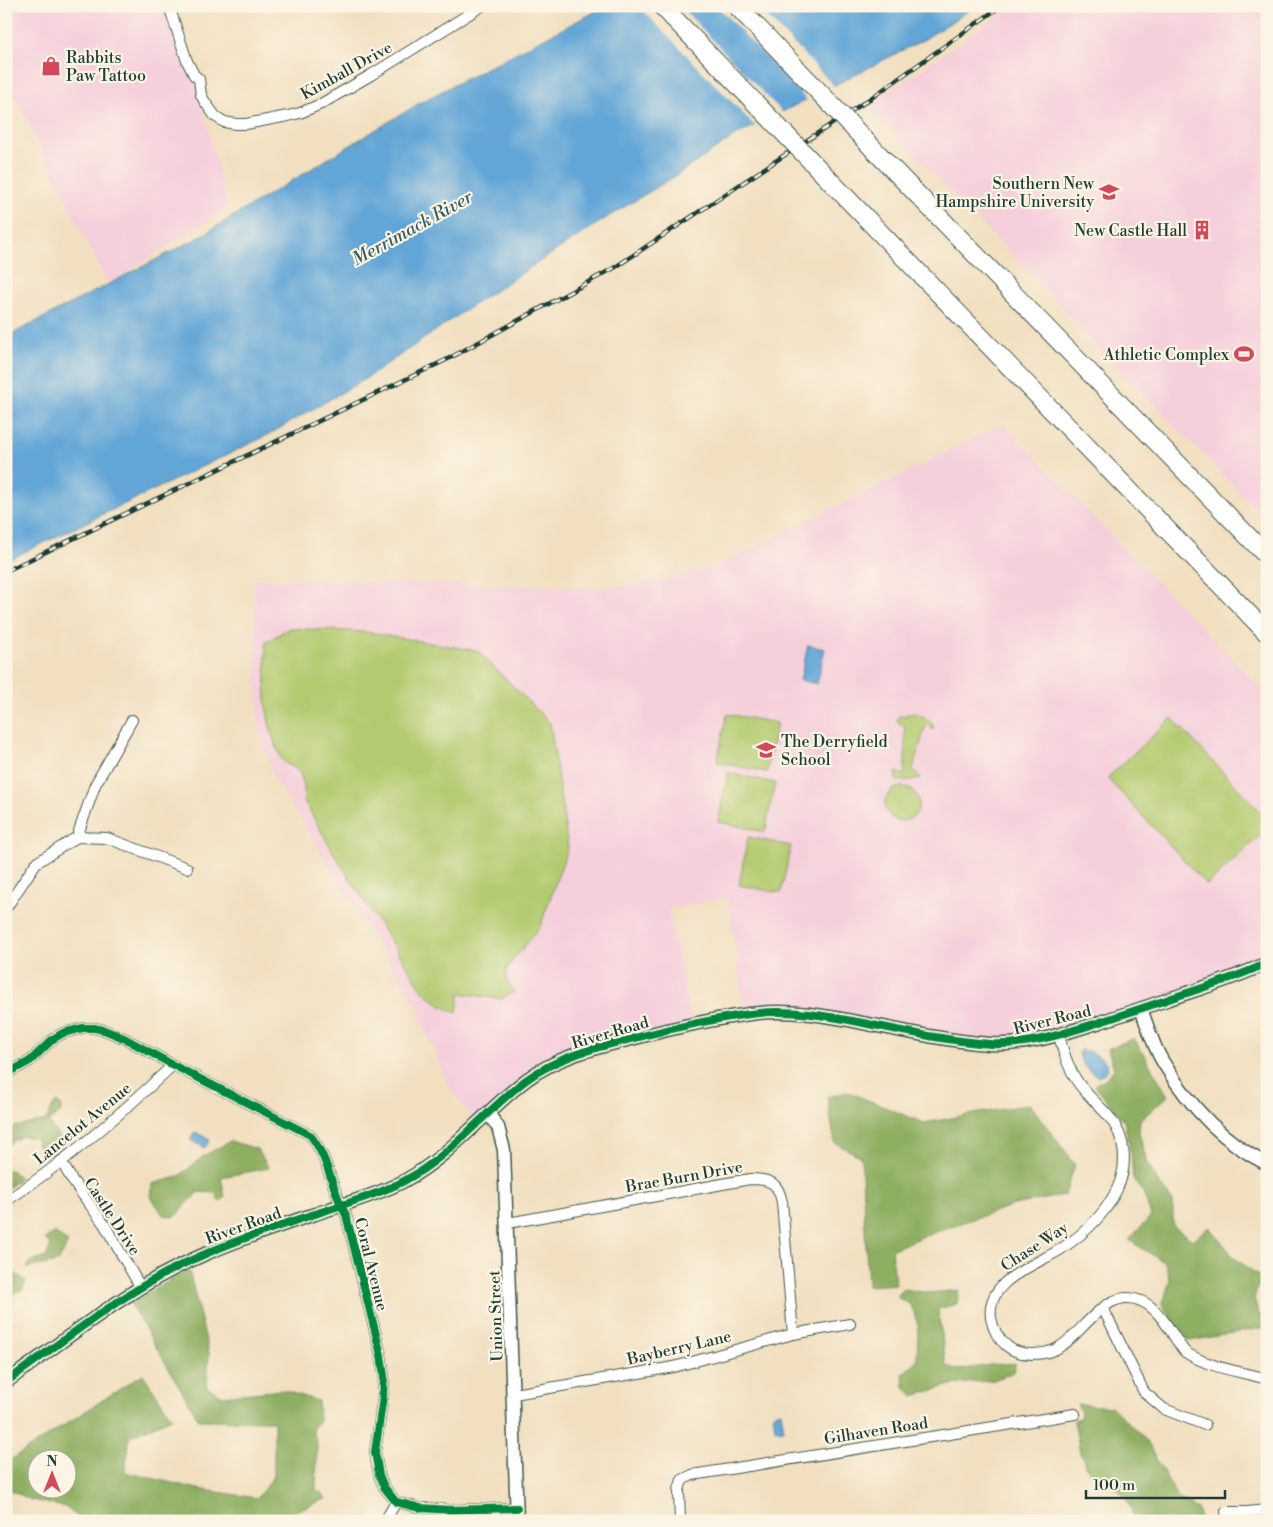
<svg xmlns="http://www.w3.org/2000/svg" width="1273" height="1527" font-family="'Libre Bodoni',serif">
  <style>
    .built { fill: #f5cfdb }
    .green { fill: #b3cb70; stroke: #698452 }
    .forest { fill: #8eaf62; stroke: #56764b; fill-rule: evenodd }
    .water { fill: #62a6d7; stroke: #407286 }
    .pier { fill: #f1dfc0 }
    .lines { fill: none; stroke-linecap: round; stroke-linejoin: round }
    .minor-casing { stroke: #3e5549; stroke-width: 12 }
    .tertiary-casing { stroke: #3e5549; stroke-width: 15 }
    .motorway-casing { stroke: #3e5549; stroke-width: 20 }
    .minor { stroke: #fff; stroke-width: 10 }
    .tertiary { stroke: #fff; stroke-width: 12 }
    .motorway { stroke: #fff; stroke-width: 18 }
    .rail-casing { stroke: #1f3d34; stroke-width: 4.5 }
    .rail { stroke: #fcf5e5; stroke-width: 2.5; stroke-dasharray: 8; stroke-linecap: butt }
    .motorway-bridge-casing { stroke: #3e5549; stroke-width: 20; stroke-linecap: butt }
    .motorway-bridge { stroke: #fff; stroke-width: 18 }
    .cycleway-casing { stroke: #fcf5e5; stroke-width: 11 }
    .cycleway { stroke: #00873e; stroke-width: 8 }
    .labels { text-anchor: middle; stroke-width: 4.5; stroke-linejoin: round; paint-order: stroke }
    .poi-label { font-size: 16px; fill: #1f3d34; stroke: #fcf5e5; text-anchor: end }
    .street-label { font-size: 16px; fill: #1f3d34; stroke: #fcf5e5 }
    .water-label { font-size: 18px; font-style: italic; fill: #335c65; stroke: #fcf5e5 }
  </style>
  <rect width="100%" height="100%" fill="#fcf5e5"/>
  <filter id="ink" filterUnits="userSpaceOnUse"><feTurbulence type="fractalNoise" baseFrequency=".02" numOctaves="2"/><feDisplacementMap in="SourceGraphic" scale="10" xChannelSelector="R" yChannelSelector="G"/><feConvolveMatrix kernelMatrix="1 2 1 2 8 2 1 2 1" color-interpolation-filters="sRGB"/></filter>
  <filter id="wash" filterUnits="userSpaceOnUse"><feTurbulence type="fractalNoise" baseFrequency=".0096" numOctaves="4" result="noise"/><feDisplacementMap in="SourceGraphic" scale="20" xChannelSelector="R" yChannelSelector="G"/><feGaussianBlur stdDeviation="1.12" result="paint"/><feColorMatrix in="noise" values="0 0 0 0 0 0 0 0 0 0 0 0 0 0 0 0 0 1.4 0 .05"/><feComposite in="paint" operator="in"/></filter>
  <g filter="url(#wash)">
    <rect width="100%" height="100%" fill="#f1dfc0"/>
    <g class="built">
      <path d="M6,6H165L194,75L228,208L108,284L6,79Z"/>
      <path d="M1011,6H1267V520L1102,352L1037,280L865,104L908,79Z"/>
      <path d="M1003,424L1267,695V963L1248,972L1007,1044L835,1018L745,1015L728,898L668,908L692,1025L549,1066L477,1124L448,1085L414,1001L273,776L258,724L254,579L607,588L664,580L717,566Z"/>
    </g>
    <g class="green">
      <path d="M289,628L366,632L478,651L550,723L568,848L540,927L507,968L506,980L514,992L501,999L460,993L457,1013C442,1008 432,1000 421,988L336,857L304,801C305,790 304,776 295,768C292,766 287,765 285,763C278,756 274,740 271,731C263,703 266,671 266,642Z"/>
      <path d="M913,713C922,715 932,719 934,729L933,730L928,725L925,728L913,769L919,776L920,779L898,781L896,780V772L903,775L905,771V727L899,723L897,720L898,717Z"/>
      <path d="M727,714L777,723L767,772L717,762Z"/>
      <path d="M1172,718L1267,819V829L1207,885L1107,778Z"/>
      <path d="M728,773L775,783L765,832L718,822Z"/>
      <circle cx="902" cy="804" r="17"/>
      <path d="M748,837L791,846L781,893L739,885Z"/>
    </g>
    <g class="forest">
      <path d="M1134,1038L1168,1096L1140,1120L1139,1133L1147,1162L1160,1185L1173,1201V1226L1192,1240L1209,1227L1234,1257L1261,1278L1254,1298L1259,1315H1267V1327L1189,1341L1162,1306L1170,1280L1165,1263L1129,1240L1151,1216L1143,1192L1133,1179L1131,1153L1124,1121L1094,1085L1105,1079L1114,1069L1108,1049Z"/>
      <path d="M848,1092L924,1123L1030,1104L1075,1165L1065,1195L1014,1205L931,1233L891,1250L896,1284L868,1286L861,1157L835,1143L827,1097Z"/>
      <path d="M56,1102L62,1106L60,1113L48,1122L61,1138L62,1149L43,1158L35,1138L22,1136L11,1142L6,1149V1129L46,1120L52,1108Z"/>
      <path d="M230,1141L257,1149L269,1168L221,1177L225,1197L220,1202L215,1193L198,1192L175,1217L163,1215L151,1197L152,1184L178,1177L204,1156Z"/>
      <path d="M6,1169L13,1171L20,1178L6,1190Z"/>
      <path d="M54,1232L68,1243L58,1262L27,1268L29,1262L46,1257L51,1245L45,1239Z"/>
      <path d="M8,1269L26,1281L23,1290L15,1292L6,1310V1270Z"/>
      <path d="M189,1270L209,1353L207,1387L223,1396L282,1390L318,1401L319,1420L312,1430L317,1443L316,1490L323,1494L326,1499L282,1516L281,1521H83L65,1507L31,1500L6,1488V1463L143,1374L172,1418L130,1436L125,1472L198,1489L257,1498L274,1476V1421L199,1420L130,1303ZM38,1460H68V1490H38Z"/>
      <path d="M903,1289L930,1293L959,1290L957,1304L938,1309L946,1366L959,1370L989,1365L1015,1363L1014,1372L994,1380L951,1385L913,1396L904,1387L903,1373L917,1361L918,1325L911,1305L897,1297Z"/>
      <path d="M1077,1404L1112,1407L1146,1440L1177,1497L1197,1509L1201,1521H1135C1126,1491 1118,1487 1091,1475L1080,1453L1074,1420L1080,1418L1081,1412Z"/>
    </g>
    <g class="water">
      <path d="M606,6H976L925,39L735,136L677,175L603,220L470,307L367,378L266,436L6,561V337L196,239L423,101Z"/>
      <path d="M808,645L825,649L817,684L800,680Z"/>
      <path d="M1080,1050C1094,1050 1123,1068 1098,1076C1088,1072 1081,1065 1079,1053Z"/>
      <path d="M195,1132L210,1140L205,1148L190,1140Z"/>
      <path d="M781,1411L784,1429L775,1430L773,1413Z"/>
    </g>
    <g class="pier">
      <path d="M639,6H680L784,114L757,128Z"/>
      <path d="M717,6H757L835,87L808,101Z"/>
    </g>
  </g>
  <g filter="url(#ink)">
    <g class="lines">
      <defs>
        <g id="minor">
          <path d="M169,6L187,61L194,75L199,79L201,95L205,102L215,116L224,122L236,124H246L288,116L300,113L321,104L371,75L482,6"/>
          <path d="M77,837L95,785L132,720"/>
          <path d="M6,908L36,863L77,837L107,838L187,868"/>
          <path d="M1059,1035C1063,1052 1069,1070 1079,1084C1088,1096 1100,1106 1110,1118C1126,1138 1128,1166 1117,1189C1106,1213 1084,1234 1061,1249C1035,1266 986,1279 991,1318C993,1329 998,1339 1007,1346C1014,1352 1024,1354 1032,1354C1042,1354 1053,1352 1061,1346C1085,1331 1107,1286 1141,1301C1161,1309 1172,1336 1185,1352C1210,1368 1239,1371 1267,1379"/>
          <path d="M6,1074L30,1061L53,1039L63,1033L83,1028H94L104,1030L124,1038L173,1065L310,1135C329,1158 331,1189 346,1215L381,1355L384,1376L383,1397L375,1452L379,1475L384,1487L396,1502L420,1508L451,1510L517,1508"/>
          <path d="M61,1161L72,1180L104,1224L141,1288"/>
          <path d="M6,1201C66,1162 121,1114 173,1065"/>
          <path d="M508,1223L750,1179C770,1179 778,1182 782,1202L793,1334"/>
          <path d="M1103,1308L1144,1392L1164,1409L1205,1425"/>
          <path d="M514,1394L674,1367L793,1334L850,1324"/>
          <path d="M1226,1512H1247L1267,1510"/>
          <path d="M385,1521L396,1502"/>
          <path d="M680,1521L679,1490L682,1480L692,1475L1075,1414"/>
        </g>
        <g id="tertiary">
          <path d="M1141,1009C1148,1027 1153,1046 1163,1062C1188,1104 1223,1142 1267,1164"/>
          <path d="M488,1113L498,1127L504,1150L517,1521"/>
          <path d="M6,1382C69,1337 132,1285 203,1255C244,1237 285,1224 327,1210C353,1201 380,1194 404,1181C452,1155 484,1112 526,1080C558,1056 598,1047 635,1038C673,1028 712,1019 750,1014C792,1008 833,1017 873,1025C912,1033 950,1041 990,1044C1027,1046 1062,1034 1097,1023C1121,1015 1146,1007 1169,999C1202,988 1236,978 1267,963"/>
        </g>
        <g id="motorway">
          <path d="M884,160L1267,556"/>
          <path d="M836,187L1267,633"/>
        </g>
      </defs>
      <use href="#minor" class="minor-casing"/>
      <use href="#tertiary" class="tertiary-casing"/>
      <use href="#motorway" class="motorway-casing"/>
      <use href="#minor" class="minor"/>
      <use href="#tertiary" class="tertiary"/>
      <use href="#motorway" class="motorway"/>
      <defs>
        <path id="rail" d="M6,571L448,359L614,268L874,96L1001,6"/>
      </defs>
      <use href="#rail" class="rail-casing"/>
      <use href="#rail" class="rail"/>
      <defs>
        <g id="motorway-bridge">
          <path d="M662,6L836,187"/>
          <path d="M737,6L884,160"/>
        </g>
      </defs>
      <use href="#motorway-bridge" class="motorway-bridge-casing"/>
      <use href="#motorway-bridge" class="motorway-bridge"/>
      <defs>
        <g id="cycleway">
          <path d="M6,1074L30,1061L53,1039L63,1033L83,1028H94L104,1030L124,1038L173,1065L310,1135C329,1158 331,1189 346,1215L381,1355L384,1376L383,1397L375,1452L379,1475L384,1487L396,1502L420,1508L451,1510L517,1508"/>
          <path d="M6,1382C69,1337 132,1285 203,1255C244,1237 285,1224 327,1210C353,1201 380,1194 404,1181C452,1155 484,1112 526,1080C558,1056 598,1047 635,1038C673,1028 712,1019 750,1014C792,1008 833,1017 873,1025C912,1033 950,1041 990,1044C1027,1046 1062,1034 1097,1023C1121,1015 1146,1007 1169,999C1202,988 1236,978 1267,963"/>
        </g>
      </defs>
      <use href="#cycleway" class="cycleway-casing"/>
      <use href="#cycleway" class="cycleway"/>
    </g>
  </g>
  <defs>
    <symbol id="shop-bare" viewBox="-9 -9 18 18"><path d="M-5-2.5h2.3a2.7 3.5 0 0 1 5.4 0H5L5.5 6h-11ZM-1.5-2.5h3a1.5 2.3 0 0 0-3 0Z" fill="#d1495b" stroke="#fcf5e5" stroke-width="2.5" paint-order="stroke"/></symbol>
    <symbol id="university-bare" viewBox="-9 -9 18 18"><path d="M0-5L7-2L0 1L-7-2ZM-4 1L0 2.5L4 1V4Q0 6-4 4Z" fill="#d1495b" stroke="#fcf5e5" stroke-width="2.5" paint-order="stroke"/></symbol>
    <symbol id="building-bare" viewBox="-9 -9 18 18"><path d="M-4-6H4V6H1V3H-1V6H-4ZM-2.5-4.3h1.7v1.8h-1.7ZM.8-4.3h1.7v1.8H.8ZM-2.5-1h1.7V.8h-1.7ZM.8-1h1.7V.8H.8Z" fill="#d1495b" stroke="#fcf5e5" stroke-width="2.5" paint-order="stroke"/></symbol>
    <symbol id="stadium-bare" viewBox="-9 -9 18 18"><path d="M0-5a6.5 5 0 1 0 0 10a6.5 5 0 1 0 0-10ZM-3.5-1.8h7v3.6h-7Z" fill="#d1495b" stroke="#fcf5e5" stroke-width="2.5" paint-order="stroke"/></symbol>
    <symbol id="school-bare" viewBox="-9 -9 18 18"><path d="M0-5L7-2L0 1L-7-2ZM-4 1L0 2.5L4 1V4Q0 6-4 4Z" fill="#d1495b" stroke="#fcf5e5" stroke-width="2.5" paint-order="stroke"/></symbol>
  </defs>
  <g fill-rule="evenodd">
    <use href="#shop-bare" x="37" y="52" width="28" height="28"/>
    <use href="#university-bare" x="1095" y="178" width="28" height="28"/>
    <use href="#building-bare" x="1188" y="216" width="28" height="28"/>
    <use href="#stadium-bare" x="1230" y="340" width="28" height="28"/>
    <use href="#school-bare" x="752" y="736" width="28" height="28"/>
  </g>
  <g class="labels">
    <g class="poi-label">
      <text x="66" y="63" text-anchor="start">Rabbits<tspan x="66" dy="18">Paw Tattoo</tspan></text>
      <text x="1094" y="189">Southern New<tspan x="1094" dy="18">Hampshire University</tspan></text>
      <text x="1187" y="236">New Castle Hall</text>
      <text x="1229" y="360">Athletic Complex</text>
      <text x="781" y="747" text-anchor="start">The Derryfield<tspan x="781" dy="18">School</tspan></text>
    </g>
    <g class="street-label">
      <text transform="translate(346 70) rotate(-29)" y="6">Kimball Drive</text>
      <text transform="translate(1052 1019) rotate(-14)" y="6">River Road</text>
      <text transform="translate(610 1032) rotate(-16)" y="6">River Road</text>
      <text transform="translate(82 1123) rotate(-39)" y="6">Lancelot Avenue</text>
      <text transform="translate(684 1176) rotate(-10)" y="6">Brae Burn Drive</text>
      <text transform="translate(113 1216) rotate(57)" y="6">Castle Drive</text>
      <text transform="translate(243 1225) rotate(-20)" y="6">River Road</text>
      <text transform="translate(1034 1246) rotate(-33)" y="6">Chase Way</text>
      <text transform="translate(372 1264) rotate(76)" y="6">Coral Avenue</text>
      <text transform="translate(495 1316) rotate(-92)" y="6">Union Street</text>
      <text transform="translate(679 1347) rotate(-13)" y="6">Bayberry Lane</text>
      <text transform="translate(876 1430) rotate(-9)" y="6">Gilhaven Road</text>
    </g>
    <g class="water-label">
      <text transform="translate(412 228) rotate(-29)" y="6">Merrimack River</text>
    </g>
  </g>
  <rect width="1273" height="1527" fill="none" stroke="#fcf5e5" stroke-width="25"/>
  <g transform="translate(52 1474)"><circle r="24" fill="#fcf5e5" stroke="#a4ab9e"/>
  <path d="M0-4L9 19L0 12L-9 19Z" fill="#d1495b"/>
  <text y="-8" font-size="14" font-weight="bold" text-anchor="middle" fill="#1f3d34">N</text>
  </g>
  <path d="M1086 1490v8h139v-8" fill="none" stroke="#1f3d34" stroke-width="2.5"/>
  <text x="1093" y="1490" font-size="15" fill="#1f3d34" stroke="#fcf5e5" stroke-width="4" paint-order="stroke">100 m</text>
</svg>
